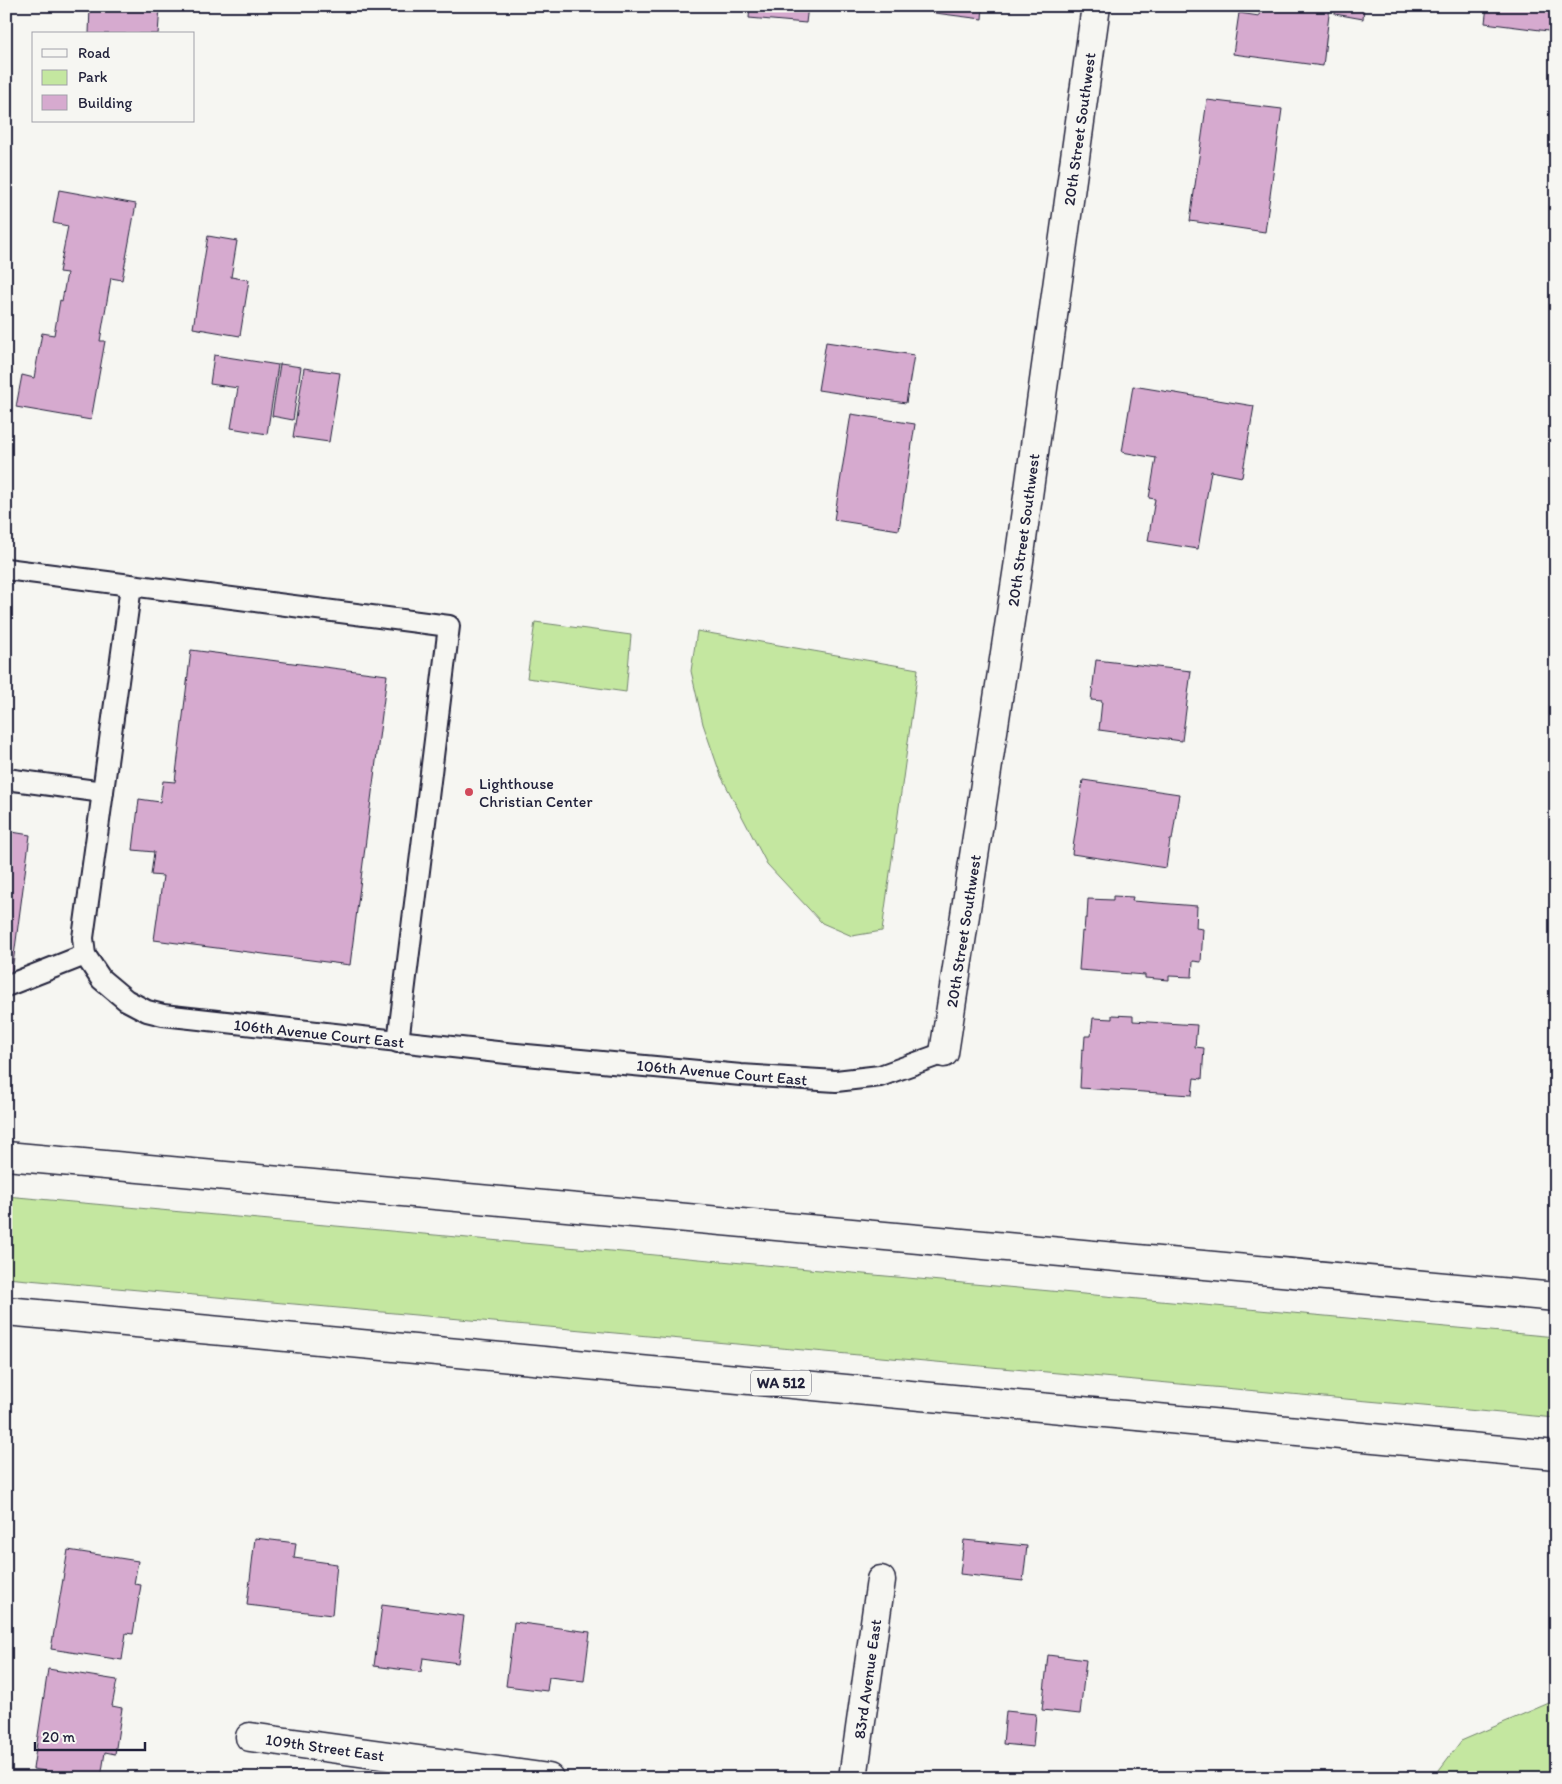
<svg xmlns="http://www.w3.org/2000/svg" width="1562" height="1784" font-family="Itim,sans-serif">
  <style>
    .green { fill: #c4e7a0; stroke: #73846e }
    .building { fill: #d6aacf; stroke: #22223b }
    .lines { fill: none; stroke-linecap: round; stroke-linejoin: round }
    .lane-casing { stroke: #22223b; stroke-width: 24 }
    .street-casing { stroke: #22223b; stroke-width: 31 }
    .highway-casing { stroke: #22223b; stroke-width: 31 }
    .lane { stroke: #f6f6f2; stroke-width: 20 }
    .street { stroke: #f6f6f2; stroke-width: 28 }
    .highway { stroke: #f6f6f2; stroke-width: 28 }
    .poi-dot { fill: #d1495b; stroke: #f6f6f2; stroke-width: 2 }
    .labels { text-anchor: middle; stroke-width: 4; stroke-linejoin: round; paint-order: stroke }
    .shield { fill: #f6f6f2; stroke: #626272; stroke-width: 1 }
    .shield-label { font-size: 15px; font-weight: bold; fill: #22223b }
    .street-label { font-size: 16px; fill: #22223b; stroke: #f6f6f2 }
    .poi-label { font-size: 16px; fill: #22223b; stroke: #f6f6f2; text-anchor: start }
  </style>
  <rect width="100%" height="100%" fill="#f6f6f2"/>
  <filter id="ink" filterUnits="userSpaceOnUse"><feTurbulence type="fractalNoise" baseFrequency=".02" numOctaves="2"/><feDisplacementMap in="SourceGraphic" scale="10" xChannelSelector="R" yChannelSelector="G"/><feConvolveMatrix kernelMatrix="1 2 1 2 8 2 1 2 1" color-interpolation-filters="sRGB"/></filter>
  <g filter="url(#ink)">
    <g class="green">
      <path d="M535,622L631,635L626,692L527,678Z"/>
      <path d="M697,631L918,669L882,931L852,936L822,923L767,864L721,776L703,724L691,671Z"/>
      <path d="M6,1196L1556,1337V1418L6,1278Z"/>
      <path d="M1556,1700V1778H1433L1461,1741Z"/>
    </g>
    <g class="building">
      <path d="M90,6H160L158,34H89Z"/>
      <path d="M750,6H808L806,23L749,18Z"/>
      <path d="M936,6H983L982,19L935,13Z"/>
      <path d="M1260,6H1330L1323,66L1233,54L1239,13L1259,16Z"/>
      <path d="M1336,6H1364L1363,19L1335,14Z"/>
      <path d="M1487,6H1556V32L1485,23Z"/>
      <path d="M1207,100L1282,109L1265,232L1190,221Z"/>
      <path d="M59,190L136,204L122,280L111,278L100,341H105L91,420L16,407L22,375L34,378L42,333L54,335L60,300L62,301L67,273L59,272L68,226L53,223Z"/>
      <path d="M208,236L237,241L231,277L249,280L240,336L193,328Z"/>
      <path d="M826,342L914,355L906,403L818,390Z"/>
      <path d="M214,355L278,365L267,434L231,428L238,388L210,384Z"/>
      <path d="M280,364L301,367L293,420L272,416Z"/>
      <path d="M304,368L340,373L329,442L293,437Z"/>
      <path d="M1133,386L1254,406L1242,477L1211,471L1198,549L1148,541L1155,499L1149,498L1156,458L1122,452Z"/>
      <path d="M851,414L915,424L899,530L834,520Z"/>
      <path d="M191,650L387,675L350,965L154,940L163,876L151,875L154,852L133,850L139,799L160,802L163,781L175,782Z"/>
      <path d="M1096,660L1191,671L1182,741L1099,730L1102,701L1091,700Z"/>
      <path d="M1083,780L1179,794L1172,840H1170L1166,868L1072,854Z"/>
      <path d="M6,831L30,835L11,979L6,978Z"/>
      <path d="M1113,896L1133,897L1132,901L1197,906L1196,928L1203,929L1201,962L1193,961L1192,977L1169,976V980L1145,978V975L1079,970L1082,931L1084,932L1085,918H1087L1088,899L1113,900Z"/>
      <path d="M1112,1015L1133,1016V1021L1197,1025L1195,1047L1204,1048L1202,1079L1194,1078L1192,1095L1080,1088L1082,1049L1084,1050L1085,1036H1091L1093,1018L1112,1019Z"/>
      <path d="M255,1538L296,1543L294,1558L337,1564L332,1615L247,1605Z"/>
      <path d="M964,1540L1027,1546L1023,1581L960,1574Z"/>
      <path d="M68,1550L138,1561L134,1584L141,1585L133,1634L126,1633L122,1660L51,1649Z"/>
      <path d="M382,1605L464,1616L458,1663L423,1658L421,1672L374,1666Z"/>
      <path d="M514,1622L590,1632L584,1681L549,1677L547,1691L506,1686Z"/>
      <path d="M1048,1655L1086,1660L1080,1714L1042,1710Z"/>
      <path d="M48,1669L117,1680L112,1706L122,1708L115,1754L105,1752L101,1778H89L33,1769Z"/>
      <path d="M1006,1711L1036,1714L1033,1747L1003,1744Z"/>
    </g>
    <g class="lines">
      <defs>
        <g id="lane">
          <path d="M6,569L449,626L398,1042"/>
          <path d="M131,586L83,938L85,955L101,979L126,1000L147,1011L163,1015L516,1054L741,1075L836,1081L880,1076L944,1053"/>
          <path d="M6,779L103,792"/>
          <path d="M6,986L85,955"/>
        </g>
        <g id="street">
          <path d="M944,1053L1019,561L1096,6"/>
          <path d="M250,1737L549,1778"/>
          <path d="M853,1778L881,1580"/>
        </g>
        <g id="highway">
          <path d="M6,1156L1556,1297"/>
          <path d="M6,1311L1556,1455"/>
        </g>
      </defs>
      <use href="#lane" class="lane-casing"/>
      <use href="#street" class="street-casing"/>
      <use href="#highway" class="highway-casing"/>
      <use href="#lane" class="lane"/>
      <use href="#street" class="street"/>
      <use href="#highway" class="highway"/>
    </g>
  </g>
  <circle class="poi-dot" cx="469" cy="792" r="5"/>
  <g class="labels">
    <rect class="shield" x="751" y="1370.5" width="60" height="25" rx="4"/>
    <g class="shield-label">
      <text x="781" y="1388">WA 512</text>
    </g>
    <g class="street-label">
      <text transform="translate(1079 129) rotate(-82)" y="6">20th Street Southwest</text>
      <text transform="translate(1023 530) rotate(-82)" y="6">20th Street Southwest</text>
      <text transform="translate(963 931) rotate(-81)" y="6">20th Street Southwest</text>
      <text transform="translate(319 1033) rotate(6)" y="6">106th Avenue Court East</text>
      <text transform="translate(722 1072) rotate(5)" y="6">106th Avenue Court East</text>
      <text transform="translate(867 1679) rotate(-82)" y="6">83rd Avenue East</text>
      <text transform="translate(325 1747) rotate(8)" y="6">109th Street East</text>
    </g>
    <g class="poi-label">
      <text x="479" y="789">Lighthouse<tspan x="479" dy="18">Christian Center</tspan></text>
    </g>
  </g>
  <rect width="1562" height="1784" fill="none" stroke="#f6f6f2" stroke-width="25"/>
  <rect x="12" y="12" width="1537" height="1759" fill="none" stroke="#22223b" stroke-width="2" filter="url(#ink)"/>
  <rect x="32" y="32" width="162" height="90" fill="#f6f6f2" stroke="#a1a1a9"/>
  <rect x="42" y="49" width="25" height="8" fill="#f6f6f2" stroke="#a1a1a9"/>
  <text x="78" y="58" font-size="15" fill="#22223b">Road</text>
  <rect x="42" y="70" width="25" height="15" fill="#c4e7a0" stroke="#a1a1a9"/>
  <text x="78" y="82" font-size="15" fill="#22223b">Park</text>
  <rect x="42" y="95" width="25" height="15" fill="#d6aacf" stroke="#a1a1a9"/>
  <text x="78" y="108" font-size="15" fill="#22223b">Building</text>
  <path d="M35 1742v8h110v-8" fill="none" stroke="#22223b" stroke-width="2.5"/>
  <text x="42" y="1742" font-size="15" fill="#22223b" stroke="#f6f6f2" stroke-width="4" paint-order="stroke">20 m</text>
</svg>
